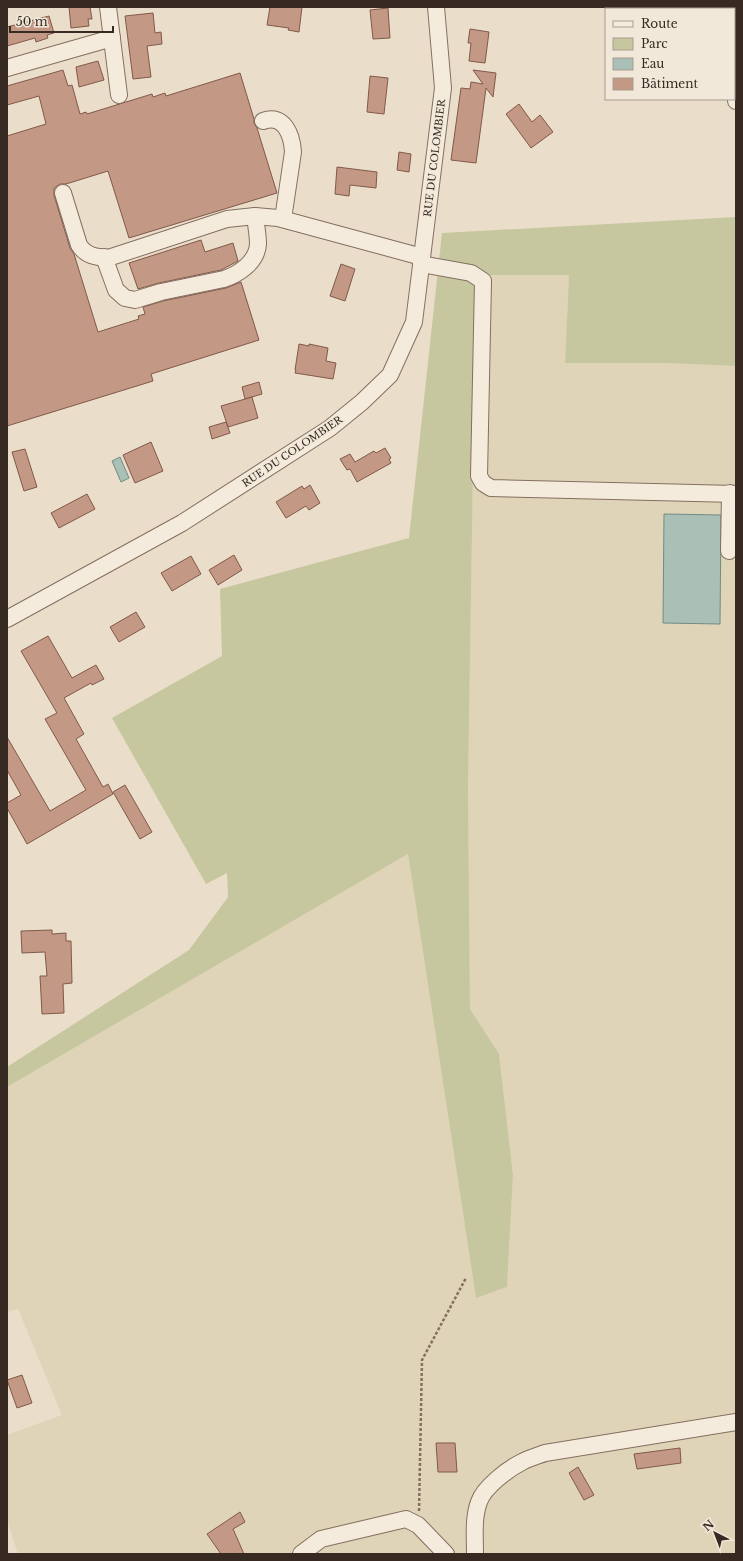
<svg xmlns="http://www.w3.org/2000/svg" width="743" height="1561" font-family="'Libre Baskerville',serif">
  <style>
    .farmland { fill: #dfd4b8 }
    .green { fill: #c7c79f }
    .water { fill: #aabfb6; stroke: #718c83 }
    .building { fill: #c39884; stroke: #815949 }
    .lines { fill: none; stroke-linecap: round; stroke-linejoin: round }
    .minor-casing { stroke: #846f60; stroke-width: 18 }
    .path { stroke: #846f60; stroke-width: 2.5; stroke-dasharray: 3 2; stroke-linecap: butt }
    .minor { stroke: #f5ebdc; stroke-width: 16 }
    .labels { text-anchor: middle; stroke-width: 3.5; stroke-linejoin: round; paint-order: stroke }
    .street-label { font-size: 10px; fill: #372a22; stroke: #f2e8d9 }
  </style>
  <rect width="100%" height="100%" fill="#eaddca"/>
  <path class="farmland" d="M476,274L569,275L565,363H665L736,366V1554H18L7,1520V1435L62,1415L18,1309L7,1312V1087L408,854L476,1298L507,1287L513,1175L499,1055L470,1009L468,788Z"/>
  <path class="green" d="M736,217V366L665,363H565L569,275H476L468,788L470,1009L499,1054L513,1175L507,1287L476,1298L408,854L7,1087V1067L189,950L228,897L227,873L206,884L112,718L222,656L220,589L409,538L442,233Z"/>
  <g class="water">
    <path d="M120,457L129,478L121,482L112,461Z"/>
    <path d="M664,514L721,515L720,624L663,623Z"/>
  </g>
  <g class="building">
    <path d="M69,7H90L92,19H88L89,26L71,28Z"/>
    <path d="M270,7H302L299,32L288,30L289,28L267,25Z"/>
    <path d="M388,8L390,38L373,39L370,10Z"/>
    <path d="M153,13L155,33L161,32L162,44L147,46L151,77L133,79L125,16Z"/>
    <path d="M49,16L54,33L47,35L48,38L36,42L35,38L7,46V27Z"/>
    <path d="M470,29L489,32L485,63L469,61L471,43H468Z"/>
    <path d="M98,61L104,80L79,87L76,67Z"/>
    <path d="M63,70L68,86L72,85L80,114L86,112L87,114L152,94L153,97L165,93L166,96L240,73L254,119V123L257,128L277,193L129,238L108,171L66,184H60L54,188V195L70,248L74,254L98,332L139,319L138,316L145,314L143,307L163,301L226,288L241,282L259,340L151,374L153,381L7,426V136L46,124L39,96L7,105V86Z"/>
    <path d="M473,70L496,73L493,97L486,88L476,163L451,160L461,88L470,89L471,82L483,84Z"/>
    <path d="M370,76L388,78L384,114L367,112Z"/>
    <path d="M519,104L532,122L540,115L553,132L531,148L506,114Z"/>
    <path d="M399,152L411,154L409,172L397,170Z"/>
    <path d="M337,167L377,172L376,188L350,185L349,196L335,194Z"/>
    <path d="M201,240L205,252L233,243L238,261L221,270L159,283L138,289L129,263Z"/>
    <path d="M341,264L355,269L345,301L330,296Z"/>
    <path d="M299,344L309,346V344L328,348L326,361L336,363L333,379L295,373L296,370H295Z"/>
    <path d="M259,382L262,394L245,399L242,387Z"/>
    <path d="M252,397L258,418L228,427L221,406Z"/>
    <path d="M226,422L230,433L212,439L209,427Z"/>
    <path d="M151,442L163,471L135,483L123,455Z"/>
    <path d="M385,448L391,458L389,459L391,463L357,482L350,469L347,470L340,459L350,454L355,462L374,451L376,453Z"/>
    <path d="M25,449L37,487L24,491L12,452Z"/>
    <path d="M310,485L320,503L309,510L306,506L286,518L276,502L302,486L304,489Z"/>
    <path d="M87,494L95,509L59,528L51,513Z"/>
    <path d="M234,555L242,570L218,585L209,570Z"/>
    <path d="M191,556L201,574L172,591L161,573Z"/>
    <path d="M136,612L145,627L119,642L110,627Z"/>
    <path d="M48,636L72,678L96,665L104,679L92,685L91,683L64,698L84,734L76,739L103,787L108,784L113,794L27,844L7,808V803L21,795L7,770V737L50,811L86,790L45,719L57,713L21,651Z"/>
    <path d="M125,785L152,832L140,839L113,792Z"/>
    <path d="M52,930V934L66,933V941H71L72,983L63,984L64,1013L42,1014L40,976H47L45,952L22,953L21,931Z"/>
    <path d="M22,1375L32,1403L17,1408L7,1380Z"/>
    <path d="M436,1443H455L457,1472H438Z"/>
    <path d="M680,1448L681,1463L637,1469L634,1454Z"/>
    <path d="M578,1467L594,1495L584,1500L569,1473Z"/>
    <path d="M240,1512L245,1522L233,1529L244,1554H221L207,1534Z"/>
  </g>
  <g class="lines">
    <defs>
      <g id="minor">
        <path d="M108,7L119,95"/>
        <path d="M730,7V9"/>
        <path d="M7,68L112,38"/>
        <path d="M734,68L736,101"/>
        <path d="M263,121C284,113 292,135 293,152L283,219"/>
        <path d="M63,193L79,245C86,256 96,257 108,258L227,219L255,216L278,218L422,257"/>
        <path d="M104,257L116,290L125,298L135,300L161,292L224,279C239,274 257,262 258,244C258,235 256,225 255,216"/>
        <path d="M421,264L471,273L483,281L479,476L483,483L491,488L736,494"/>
        <path d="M729,551L730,493"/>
        <path d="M7,619L182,523L330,428L362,402L390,375L414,322L443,88L436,7"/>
        <path d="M301,1554L321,1539L406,1519L418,1525L446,1554"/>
        <path d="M475,1554C475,1537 473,1518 479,1502C484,1487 508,1469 522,1462C529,1458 537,1456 545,1453L736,1422"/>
      </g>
    </defs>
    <use href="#minor" class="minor-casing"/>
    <path class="path" d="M419,1511L422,1360L466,1278"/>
    <use href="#minor" class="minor"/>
  </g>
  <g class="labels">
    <g class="street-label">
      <text transform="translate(434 158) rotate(-83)" y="4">RUE DU COLOMBIER</text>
      <text transform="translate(292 451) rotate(-34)" y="4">RUE DU COLOMBIER</text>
    </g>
  </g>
  <rect width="743" height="1561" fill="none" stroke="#372a22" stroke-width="16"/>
  <rect x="605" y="8" width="130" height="92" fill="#f2e8d9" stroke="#a79c90"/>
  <rect x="613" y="21" width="20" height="6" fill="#f5ebdc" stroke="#a79c90"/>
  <text x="641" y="28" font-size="12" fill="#372a22">Route</text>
  <rect x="613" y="38" width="20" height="12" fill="#c7c79f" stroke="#a79c90"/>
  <text x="641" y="48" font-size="12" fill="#372a22">Parc</text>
  <rect x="613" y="58" width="20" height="12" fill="#aabfb6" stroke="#a79c90"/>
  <text x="641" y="68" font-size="12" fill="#372a22">Eau</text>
  <rect x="613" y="78" width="20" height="12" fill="#c39884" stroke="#a79c90"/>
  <text x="641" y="88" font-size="12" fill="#372a22">Bâtiment</text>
  <g transform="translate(715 1533) rotate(318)" stroke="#f2e8d9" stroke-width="3" paint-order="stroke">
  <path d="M0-3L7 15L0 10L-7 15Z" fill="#372a22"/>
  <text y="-6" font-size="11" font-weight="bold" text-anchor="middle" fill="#372a22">N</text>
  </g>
  <path d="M10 26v6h103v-6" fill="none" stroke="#372a22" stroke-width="2"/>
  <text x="16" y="26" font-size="12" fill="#372a22" stroke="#f2e8d9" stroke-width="3" paint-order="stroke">50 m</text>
</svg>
